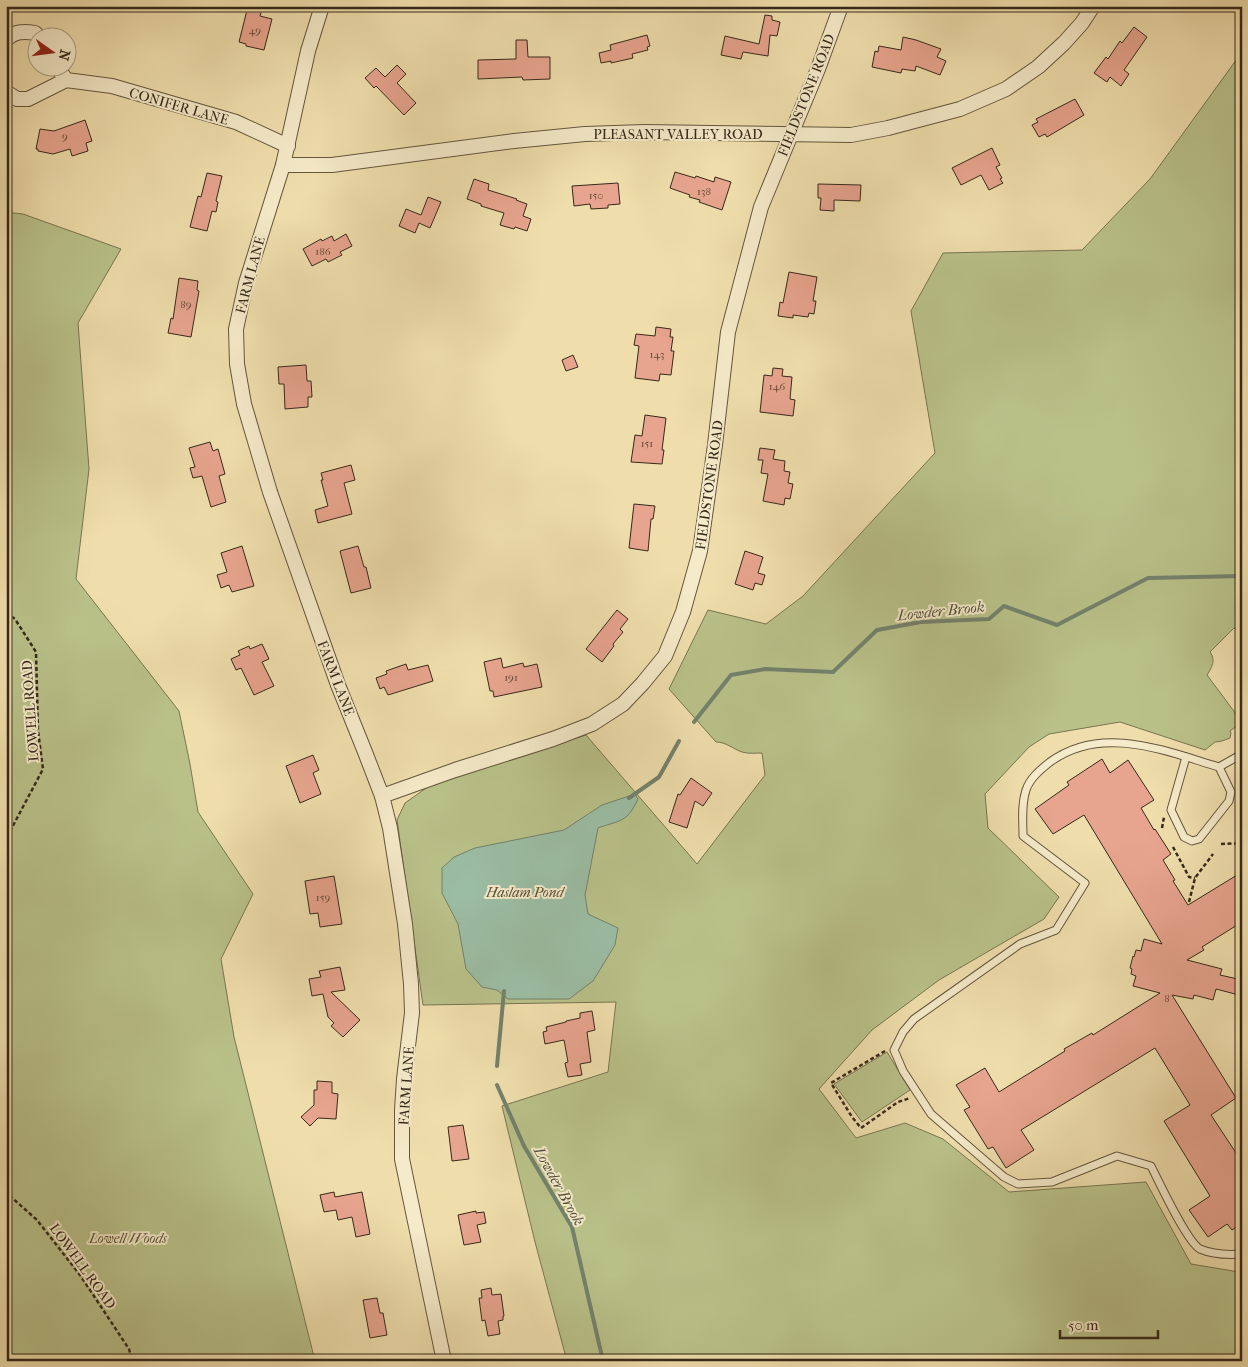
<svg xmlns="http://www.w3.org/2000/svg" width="1248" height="1367" font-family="'IM FELL French Canon',serif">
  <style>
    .green { fill: #b9c189; stroke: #787552 }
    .water { fill: #9bbda4; stroke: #73826d }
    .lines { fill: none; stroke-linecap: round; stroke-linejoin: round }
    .stream { stroke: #73826d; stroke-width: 4 }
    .building { fill: #e7a48e; stroke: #36291a }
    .lane-casing { stroke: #64563e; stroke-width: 9 }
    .street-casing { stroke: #64563e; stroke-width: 16 }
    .path { stroke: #36291a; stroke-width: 2.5; stroke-dasharray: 4 2.5; stroke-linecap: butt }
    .lane { stroke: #f5eac9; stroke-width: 7 }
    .street { stroke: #f5eac9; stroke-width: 14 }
    .labels { text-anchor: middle; stroke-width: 4; stroke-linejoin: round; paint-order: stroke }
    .number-label { font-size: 11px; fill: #624837 }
    .street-label { font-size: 14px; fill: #36291a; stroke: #f5eac9 }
    .park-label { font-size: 14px; font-style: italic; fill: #574f36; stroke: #f5eac9 }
    .water-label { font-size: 15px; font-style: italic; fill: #4f4e3c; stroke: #f5eac9 }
  </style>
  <rect width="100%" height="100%" fill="#efdeac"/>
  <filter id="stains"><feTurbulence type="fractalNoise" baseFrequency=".004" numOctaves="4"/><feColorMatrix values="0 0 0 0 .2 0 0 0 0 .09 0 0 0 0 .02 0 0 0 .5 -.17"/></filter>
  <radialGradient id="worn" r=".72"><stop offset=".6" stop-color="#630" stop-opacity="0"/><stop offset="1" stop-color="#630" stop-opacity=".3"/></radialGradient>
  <g class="green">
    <path d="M1242,52V632L1234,628L1210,652C1216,660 1212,667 1207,675L1242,722L1230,731L1231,733L1230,738L1222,741L1215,742L1205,750L1120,722L1049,734L1029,747L985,794L988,828L1059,897L1044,919L939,980L872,1030L819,1089L856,1138L905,1123L943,1139L1009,1192L1146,1182L1191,1264L1239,1272L1242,1277V1361H567L535,1242L502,1106L608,1072L616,1002L423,1005L397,820L405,803L429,786L586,735L697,864L765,775L762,753C756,753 749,754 742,752C733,749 726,742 716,742L669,689L708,610L766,624L803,596L935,453L911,311L943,253L1082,250L1150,179Z"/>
    <path d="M6,212L23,214L121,249L78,323L89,469L76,579L179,711L190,764L198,812L253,894L221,959L234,1037L315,1361H6Z"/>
    <path d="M887,1052L910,1090L862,1122L834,1084Z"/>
  </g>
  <path class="water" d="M635,794L638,799C627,823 620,820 598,828L585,895L588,914L618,928L615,945L593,981L569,999H508L497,990L482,987L466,969L458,924L442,893V868L454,857L475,848L564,830L602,805Z"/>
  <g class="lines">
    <g class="stream">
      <path d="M694,722L731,675L765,669L833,672L877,630L921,622L989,619L1004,606L1057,625L1148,578L1242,576"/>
      <path d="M629,798L659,777L679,741"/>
      <path d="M497,1066L504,991"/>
      <path d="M497,1085L524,1146L572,1227L603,1361"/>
    </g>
  </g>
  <g class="building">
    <path d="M248,6H263L260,16L272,19L264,50L246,46V44L239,42Z"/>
    <path d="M765,15L772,16V20L780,22L777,36L770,35L768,56L743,52L741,59L721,55L725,36L759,44Z"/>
    <path d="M1134,27L1147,37L1124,70L1129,74L1121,86L1110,77L1107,82L1094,73L1106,57L1108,59L1120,41L1122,43Z"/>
    <path d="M647,35L650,46L647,47L648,50L632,54L633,58L611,63V61L601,63L599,53L611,50L610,45Z"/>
    <path d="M903,37L916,40L941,49L937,57L946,61L940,75L916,66L915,71L902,69L901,73L872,67L875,51L878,52L879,46L901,50Z"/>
    <path d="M516,40H527L528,57H550V79L523,80L522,77L478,79V60L516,59Z"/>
    <path d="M397,65L406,74L397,83L416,103L404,115L376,86L374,88L365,78L376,68L385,77Z"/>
    <path d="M1075,99L1084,115L1047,137L1045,134L1039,137L1032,125L1038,122L1036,119Z"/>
    <path d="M85,120L92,141L86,143L88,151L72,156L70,149L53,154L38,151V149H36L40,129L54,131Z"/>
    <path d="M992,148L1000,165L996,167L1002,178L1000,179L1003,183L989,190L981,175L961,185L952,168Z"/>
    <path d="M675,172L695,178L696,176L714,182L715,177L731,182L722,210L699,202L700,200L689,197L690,195L670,188Z"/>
    <path d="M207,173L222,176L216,201L218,202L216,212L212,211L207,231L190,227L198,196L201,197Z"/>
    <path d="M474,179L489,184L488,190L517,199L516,200L527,204L523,216L531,219L527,231L515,227L514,229L500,225L504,213L481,206V204L467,199Z"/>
    <path d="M618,183L620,204L608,205V208L591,209L590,204L574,206L572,186Z"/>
    <path d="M818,184L861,185L860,201L834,200V211L820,210L821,198H818Z"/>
    <path d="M428,197L441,202L430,228L419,223L415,233L399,226L406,209L421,215Z"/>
    <path d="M346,234L352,246L340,252L342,255L328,262L326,259L312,266L303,249L321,239L322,241L332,236L334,241Z"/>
    <path d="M789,272L817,277L813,301H816L814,314L809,313L808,317L793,315V318L778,316L780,302L783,303Z"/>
    <path d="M179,278L198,281L197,290L199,291L191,337L168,333L171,318L173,319Z"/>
    <path d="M656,327L671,329L670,337H673L671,351H674L671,375L660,374L659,381L635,378L639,346L634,345L636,334L655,336Z"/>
    <path d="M573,355L578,367L566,371L562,360Z"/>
    <path d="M306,365L307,381H311L312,397H308V407L285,409L284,384H279L278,367Z"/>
    <path d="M773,368L783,369L782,376L792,377L790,399L795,400L793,416L760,412L764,375L772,376Z"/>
    <path d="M645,415L666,418L662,450H664L662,464L631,462L635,435L642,436Z"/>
    <path d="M210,442L213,451L218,449L225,474L219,476L226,502L211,507L202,476L193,478L190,468L195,467L189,448Z"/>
    <path d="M760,448L775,450L773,459L785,461L784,471L790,472L788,483L793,484L790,499L785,498L784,505L763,501L768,474L761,473L763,460H758Z"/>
    <path d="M351,465L355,480L344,483L352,514L318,523L315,510L328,506L321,480H323L321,473Z"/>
    <path d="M634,504L655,506L653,519H651L648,551L629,548Z"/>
    <path d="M242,546L254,586L232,592L229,585L221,588L217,575L227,572L221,553Z"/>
    <path d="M358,546L364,567H366L371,588L351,593L340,551Z"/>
    <path d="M745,551L763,557L758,573L765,575L762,585L755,583L753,590L735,584Z"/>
    <path d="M617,610L628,619L620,629L623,632L613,644L614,646L602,662L586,649Z"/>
    <path d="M262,644L269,659L262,662L274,686L254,695L241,668L236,670L231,659L240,655L238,651L249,646L250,649Z"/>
    <path d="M501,658L503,668L523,663L524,667L537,664L542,687L494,697L493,691H490L484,662Z"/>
    <path d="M406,664L408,670L428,665L433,681L388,695L384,687L380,689L376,678L387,674L386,671Z"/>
    <path d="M313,755L319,770L313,773L321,794L300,803L286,766Z"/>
    <path d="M1102,759L1110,773L1128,760L1154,800L1141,808L1154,830L1155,829L1171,854L1163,860L1175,880L1173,881L1188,905L1242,872V922L1202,947L1204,950L1187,960L1222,969L1220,975L1242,980L1239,995L1216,989L1213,1000L1194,995L1193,999L1172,995L1236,1098L1211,1115L1242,1162V1223L1232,1230L1227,1224L1208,1237L1189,1210L1210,1196L1164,1121L1190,1105L1155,1048L1021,1130L1034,1150L1006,1168L993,1147L988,1149L964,1110L970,1107L956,1085L985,1068L999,1092L1065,1051L1064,1049L1092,1033L1093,1035L1160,993L1133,986L1136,976L1131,974L1132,969L1130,968L1133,956L1134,957L1136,950L1141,951L1144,939L1162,944L1084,815L1053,834L1035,809L1069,785L1067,782Z"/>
    <path d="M691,778L712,793L703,806L695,801L687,828L669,822L678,794L680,795Z"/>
    <path d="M334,876L342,924L320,927L318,913L310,914L305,881Z"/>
    <path d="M340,967L345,990L331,992L360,1020L343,1037L331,1026L334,1023L328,1017L323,994L312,996L309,979L321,977L319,971Z"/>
    <path d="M592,1011L595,1030L587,1032L591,1062L580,1064L582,1075L568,1077L565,1063L568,1062L564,1040L545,1044L543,1032L547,1031L546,1027L566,1022V1021L580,1018V1013Z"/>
    <path d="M317,1081L332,1082V1093L338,1094L336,1119L318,1118L310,1126L301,1117L314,1105V1090H317Z"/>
    <path d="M463,1125L469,1159L452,1161L448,1127Z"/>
    <path d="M334,1192L335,1197L362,1192L370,1234L356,1237L352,1217L338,1220L336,1210L324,1212L320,1195Z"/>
    <path d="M476,1211V1213L484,1212L486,1223L477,1225L481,1242L464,1245L458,1215Z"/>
    <path d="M491,1288L492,1295L501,1294L504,1316H503V1320L498,1321L500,1334L488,1336L485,1320L482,1321L479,1298H482L481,1290Z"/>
    <path d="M377,1298L380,1313H383L387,1335L370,1338L363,1300Z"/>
  </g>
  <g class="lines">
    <defs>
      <g id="lane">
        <path d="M1242,754L1219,767C1165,751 1102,724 1050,762C1040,770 1030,778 1026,790C1021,805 1023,821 1023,836L1085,883L1056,930L1020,944L914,1019L903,1032L894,1050L903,1071L931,1114L1004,1177L1018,1184L1052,1182L1117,1156L1151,1166C1159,1182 1187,1242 1200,1249C1214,1255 1228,1255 1242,1254"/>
        <path d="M1186,757L1171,810L1184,837L1192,841L1199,839L1229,801L1231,792L1219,767"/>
      </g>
      <g id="street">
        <path d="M322,6L308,51L283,165L246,283L236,329L237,364L244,404L270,492L338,685L365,752L382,796L390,828L405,924L411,984L412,1013L404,1079L402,1110V1159L444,1361"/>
        <path d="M6,40C14,31 24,31 35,33L40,38"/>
        <path d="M58,68L66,80"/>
        <path d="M6,92L17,99H28L66,80L112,86L236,122L288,146"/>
        <path d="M283,165H332L514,141L585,134L644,132L851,135L888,128L960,109L1006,89L1038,67L1064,43L1082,23L1093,6"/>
        <path d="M382,796L455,770L553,739L592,724L623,704L643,683L665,656L683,612L700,551L715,445L728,332L761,207L818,69L841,6"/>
      </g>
    </defs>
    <use href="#lane" class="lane-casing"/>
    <use href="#street" class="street-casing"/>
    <g class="path">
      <path d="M6,613L15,619L36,652L38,731L43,769L6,839"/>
      <path d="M1162,828L1164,817"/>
      <path d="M1221,844L1242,843"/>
      <path d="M1173,847L1189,877L1195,878"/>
      <path d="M1189,902L1195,878L1213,854"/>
      <path d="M885,1051L831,1083L852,1117L861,1128L898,1102L910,1098"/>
      <path d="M6,1190L10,1196L37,1220L80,1275L129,1349L132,1361"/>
    </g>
    <use href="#lane" class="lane"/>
    <use href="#street" class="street"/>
  </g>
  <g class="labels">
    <g class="number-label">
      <text x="255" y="34">49</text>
      <text x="65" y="140">9</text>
      <text x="704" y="195">138</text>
      <text x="596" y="199">150</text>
      <text x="323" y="255">186</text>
      <text x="186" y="308">89</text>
      <text x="657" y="358">143</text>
      <text x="777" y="390">146</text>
      <text x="647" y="447">151</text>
      <text x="511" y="681">191</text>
      <text x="323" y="901">159</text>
      <text x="1167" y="1002">8</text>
    </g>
    <g class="street-label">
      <text transform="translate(806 95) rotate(-68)" y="5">FIELDSTONE ROAD</text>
      <text transform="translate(179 106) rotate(16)" y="5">CONIFER LANE</text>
      <text x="678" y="139">PLEASANT VALLEY ROAD</text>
      <text transform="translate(250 275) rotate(-75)" y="5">FARM LANE</text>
      <text transform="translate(709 485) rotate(-82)" y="5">FIELDSTONE ROAD</text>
      <text transform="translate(336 678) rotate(69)" y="5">FARM LANE</text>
      <text transform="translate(30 711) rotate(-94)" y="5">LOWELL ROAD</text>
      <text transform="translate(406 1086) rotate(-86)" y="5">FARM LANE</text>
      <text transform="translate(83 1266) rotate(54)" y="5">LOWELL ROAD</text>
    </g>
    <g class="park-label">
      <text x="525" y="897">Haslam Pond</text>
      <text x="128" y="1243">Lowell Woods</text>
    </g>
    <g class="water-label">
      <text transform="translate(941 611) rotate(-6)" y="5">Lowder Brook</text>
      <text transform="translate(559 1186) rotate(61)" y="5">Lowder Brook</text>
    </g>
  </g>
  <rect width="1248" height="1367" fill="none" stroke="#efdeac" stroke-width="25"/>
  <rect x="8" y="8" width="1233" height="1352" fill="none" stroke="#36291a" stroke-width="2.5"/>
  <rect x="12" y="12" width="1223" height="1342" fill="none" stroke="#36291a"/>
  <g transform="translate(52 52) rotate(104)"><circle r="24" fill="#f5eac9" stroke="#a99d83"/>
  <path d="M0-4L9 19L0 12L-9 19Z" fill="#8f2418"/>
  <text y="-8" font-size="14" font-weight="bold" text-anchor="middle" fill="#36291a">N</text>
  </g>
  <path d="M1060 1330v8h98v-8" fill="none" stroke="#36291a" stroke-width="2.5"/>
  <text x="1068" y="1330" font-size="15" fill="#36291a" stroke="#f5eac9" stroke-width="4" paint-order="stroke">50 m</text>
  <rect width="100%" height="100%" filter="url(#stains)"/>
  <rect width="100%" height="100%" fill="url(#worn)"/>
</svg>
